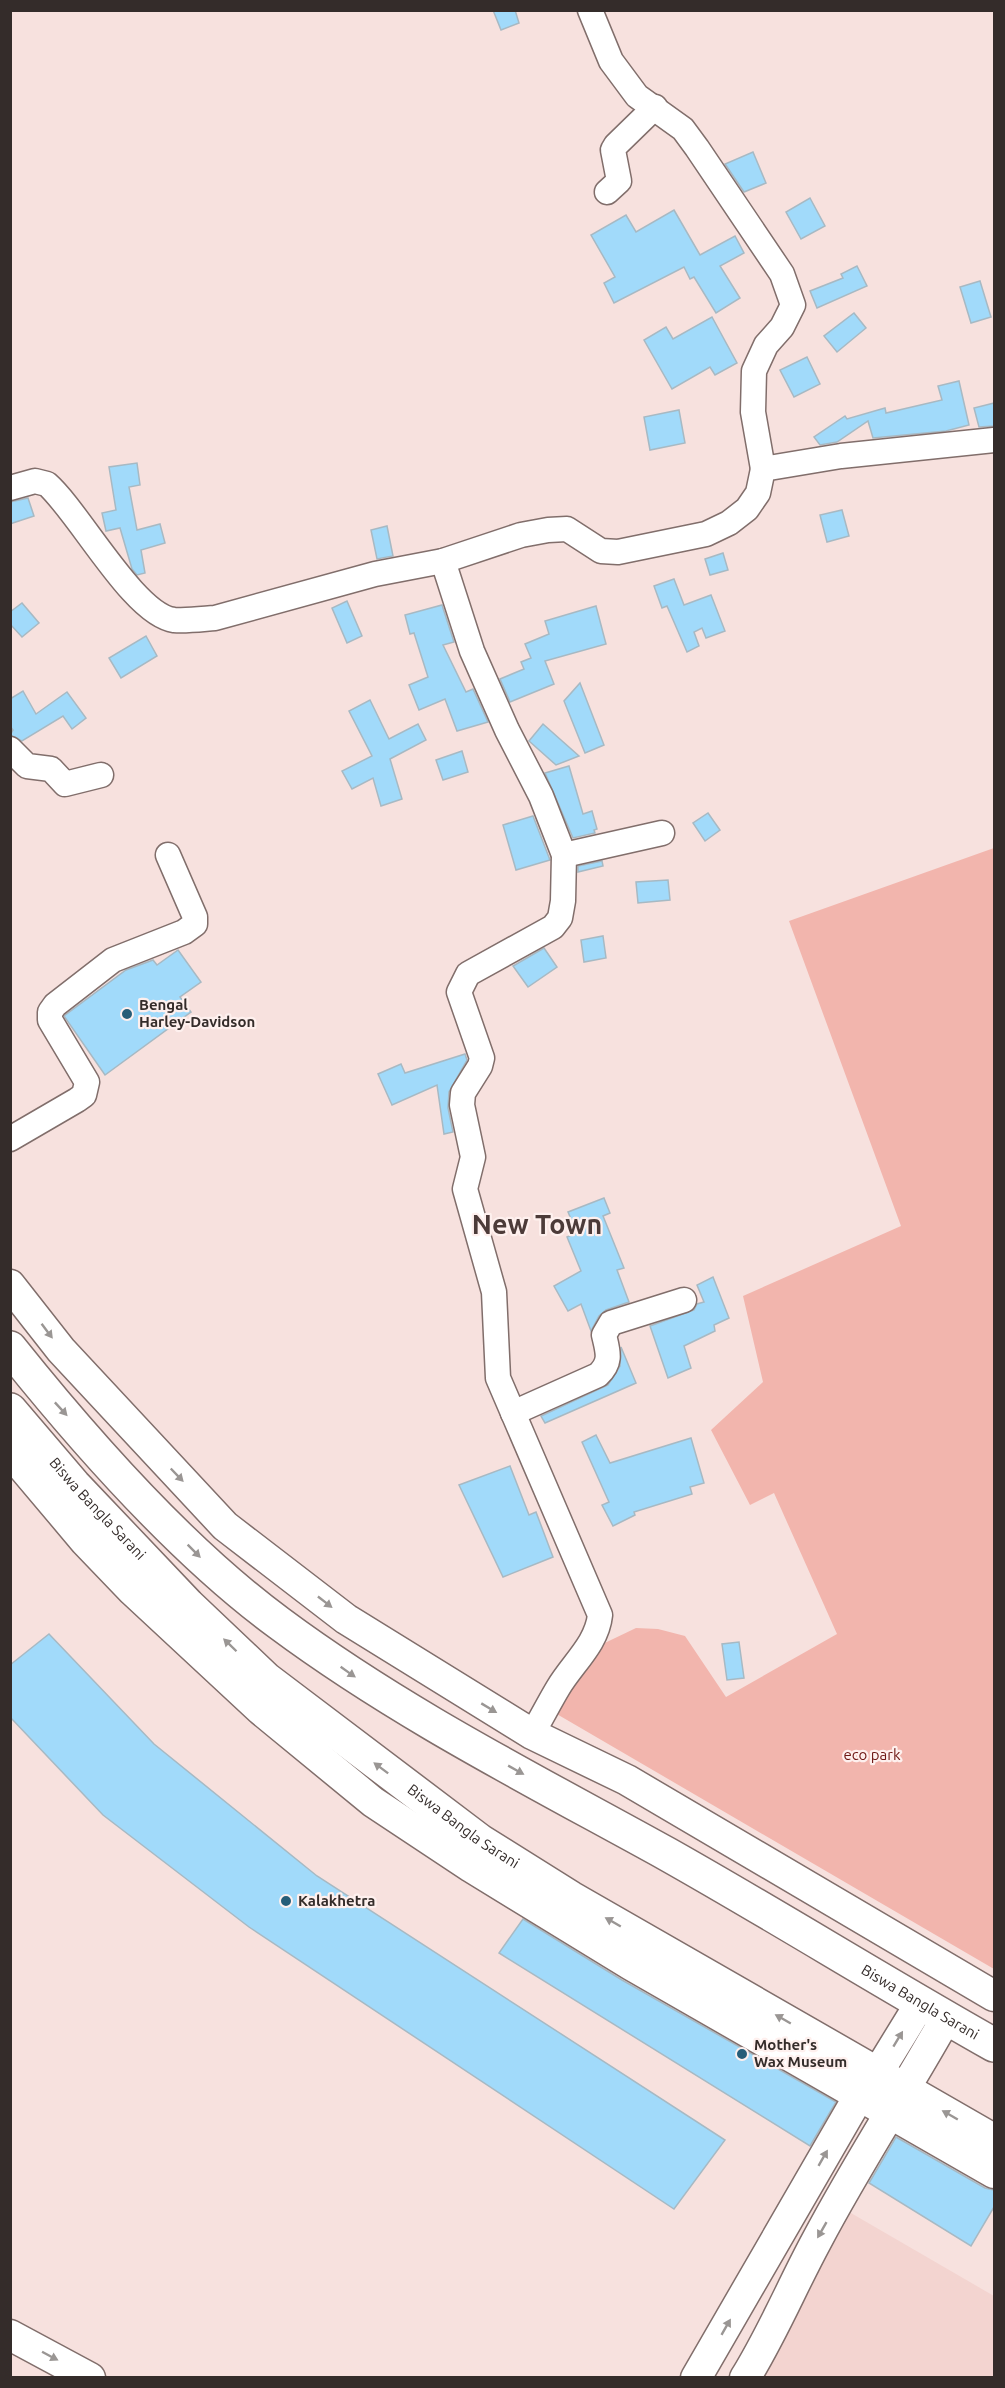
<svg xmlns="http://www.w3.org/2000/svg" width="1005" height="2388" font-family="Ubuntu,sans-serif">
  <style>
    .built { fill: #f3d4d0 }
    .green { fill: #f2b5ad }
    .building { fill: #a1dafa; stroke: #a7b9c3; stroke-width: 1.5 }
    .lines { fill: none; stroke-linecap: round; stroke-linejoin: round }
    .minor-casing { stroke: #816e6b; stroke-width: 27 }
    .tertiary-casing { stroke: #816e6b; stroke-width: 33 }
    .primary-casing { stroke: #816e6b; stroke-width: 36 }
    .minor { stroke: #fff; stroke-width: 24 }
    .tertiary { stroke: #fff; stroke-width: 30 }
    .primary { stroke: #fff; stroke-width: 33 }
    .oneway { fill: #9a9694 }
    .poi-dot { fill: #265d78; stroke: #fef0ee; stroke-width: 2 }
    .labels { text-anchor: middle; stroke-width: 4.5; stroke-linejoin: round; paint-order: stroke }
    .poi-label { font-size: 15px; font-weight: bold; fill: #342c2a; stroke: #fef0ee; text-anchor: start }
    .street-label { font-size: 15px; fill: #342c2a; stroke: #fef0ee }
    .park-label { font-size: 15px; fill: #6e1714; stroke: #fef0ee }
    .town-label { font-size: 27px; font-weight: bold; fill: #4c3b39; stroke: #fef0ee }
  </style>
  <rect width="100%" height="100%" fill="#f7e1de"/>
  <path class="built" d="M844,2209L994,2296V2377L747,2378Z"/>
  <path class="green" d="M994,848V1969L555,1713L588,1651L636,1628L658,1629L685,1636L726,1697L837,1634L774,1493L750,1505L711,1430L763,1382L743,1296L901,1226L789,921Z"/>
  <g class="building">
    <path d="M493,10H515L519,23L501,30Z"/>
    <path d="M753,152L766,183L744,192L725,164Z"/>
    <path d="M810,198L825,226L801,239L786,212Z"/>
    <path d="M674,210L700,255L735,236L744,253L720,266L740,298L716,313L694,277L690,279L684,267L614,303L604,283L615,277L591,235L626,215L636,232Z"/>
    <path d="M857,266L867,286L817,308L810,291L843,278L841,274Z"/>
    <path d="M980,281L991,317L971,323L960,287Z"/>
    <path d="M854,313L866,328L837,352L824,336Z"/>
    <path d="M712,317L737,363L715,375L710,367L672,389L644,340L666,327L673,339Z"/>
    <path d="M807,357L820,384L794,397L780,370Z"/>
    <path d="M959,381L969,425L946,431L873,438L868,421L837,442L820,445L814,437L845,416L847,419L885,408L886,413L942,400L938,386Z"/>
    <path d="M994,403V426L979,427L974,408Z"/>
    <path d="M679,410L685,443L650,450L644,417Z"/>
    <path d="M137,463L140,485L129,487L137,530L160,524L165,543L141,550L145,573L137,575L132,569L120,528L106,531L102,513L116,510L109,467Z"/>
    <path d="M28,498L34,516L10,524V502Z"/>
    <path d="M842,510L849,536L827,542L820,515Z"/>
    <path d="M387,526L393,556L377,559L371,530Z"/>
    <path d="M723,553L728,570L710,575L705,559Z"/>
    <path d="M674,579L684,605L711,595L725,631L706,638L702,628L694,632L699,646L687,652L667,606L662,608L654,586Z"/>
    <path d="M347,601L362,636L347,643L332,608Z"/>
    <path d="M22,603L39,623L22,637L10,624V612Z"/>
    <path d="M442,605L454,642L443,645L466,692L473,689L488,722L457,731L445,699L419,710L409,685L428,677L414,633L410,634L405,615Z"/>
    <path d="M596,606L606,644L545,661L554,684L510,702L500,679L524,669L521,662L531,658L525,644L549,634L545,621Z"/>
    <path d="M146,636L157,656L121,678L109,658Z"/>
    <path d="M580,683L604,745L585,753L564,701Z"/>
    <path d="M23,691L36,714L67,692L86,718L72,729L63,716L22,741L10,735L13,730L10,726V699Z"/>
    <path d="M370,700L389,739L418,724L426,740L390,759L402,799L381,806L373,778L352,789L342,771L372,756L349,711Z"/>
    <path d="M543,724L579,756L556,765L529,741Z"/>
    <path d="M462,751L468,772L443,780L436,760Z"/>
    <path d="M569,766L583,814L592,811L597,829L594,830L595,833L573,838L545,773Z"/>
    <path d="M708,813L720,830L705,841L693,823Z"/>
    <path d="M533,816L550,860L516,870L503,825Z"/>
    <path d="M602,861L603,866L578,872V866Z"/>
    <path d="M668,880L670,900L638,903L636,882Z"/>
    <path d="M603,936L606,958L584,962L581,940Z"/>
    <path d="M544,948L557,967L528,987L513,966Z"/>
    <path d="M178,950L201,982L180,997L191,1012L105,1075L64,1016L126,970L153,960L157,965Z"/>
    <path d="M465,1054L467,1060L449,1092L448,1108L453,1132L444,1134L437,1085L392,1105L378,1074L401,1064L405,1073Z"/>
    <path d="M604,1198L610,1213L603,1216L624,1268L617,1270L629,1302L606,1310L599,1316L591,1331L581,1304L568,1311L554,1286L581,1271L567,1237L577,1233L568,1212Z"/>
    <path d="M713,1277L729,1318L714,1325L715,1331L684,1346L691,1368L668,1378L650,1326L694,1310L697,1304L704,1302L697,1285Z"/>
    <path d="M621,1347L636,1383L545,1423L541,1416L608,1385L620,1366Z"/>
    <path d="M596,1435L610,1463L691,1438L704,1483L690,1487L692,1494L634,1512L635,1515L613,1526L602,1505L609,1502L582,1442Z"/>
    <path d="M510,1466L529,1515L536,1512L553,1557L503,1577L459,1485Z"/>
    <path d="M49,1634L154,1744L317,1876L725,2140L674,2209L249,1927L103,1815L10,1717V1665Z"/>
    <path d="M739,1642L744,1678L727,1680L722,1644Z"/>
    <path d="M523,1919L622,1980L836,2102L810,2146L499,1953Z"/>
    <path d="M896,2137L985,2188L994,2190V2207L971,2246L869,2183Z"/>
  </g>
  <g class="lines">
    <defs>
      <g id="minor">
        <path d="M590,10L611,61L637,96L683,129L697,148L782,274L793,305L782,327L766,345L754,371L753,412L763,469"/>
        <path d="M607,192L619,181L613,150L616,145L655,107"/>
        <path d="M10,488L35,481L47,484C79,512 134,615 174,620C187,621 202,619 215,618L375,574L443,561L521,535L548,530L567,529L601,551L618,552L706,534L729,523L747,509L758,493L763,469L841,456L994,440"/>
        <path d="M443,561L472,651L507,730L541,796L564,855L563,901L560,918L553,927L468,974L459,992L482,1058L480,1066L463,1093L462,1105L473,1157L465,1189L494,1292L498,1378L600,1615C597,1644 572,1664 558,1688C549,1703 541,1719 532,1734"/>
        <path d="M10,749L27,766L51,769L65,784L101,775"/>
        <path d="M564,855L662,833"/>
        <path d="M10,1139L77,1100L84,1095L87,1082L50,1020V1012L55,1005L113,960L184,932L195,924V917L168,855"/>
        <path d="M513,1413L598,1375C612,1362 608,1352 604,1335L611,1323L684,1300"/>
      </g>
      <g id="tertiary">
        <path d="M10,1285L61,1350L225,1526L346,1619L532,1734L627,1780L994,1996"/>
        <path d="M10,1452L85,1541L133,1591L261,1710L373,1802L471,1867L631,1965L994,2173"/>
        <path d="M10,2335L90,2378"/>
        <path d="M696,2378L859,2096L877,2074L920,2004"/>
        <path d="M745,2378C773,2333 792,2286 817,2240C857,2164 904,2093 946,2018"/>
      </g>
      <g id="primary">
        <path id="s1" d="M10,1348C86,1443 181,1551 279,1623C400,1713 535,1781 667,1854C777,1916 884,1983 994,2045"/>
        <path id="s2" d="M10,1410L74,1485L188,1605L266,1679L480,1841L571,1898L994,2141"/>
      </g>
    </defs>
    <use href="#minor" class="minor-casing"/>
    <use href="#tertiary" class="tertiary-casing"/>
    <use href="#primary" class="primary-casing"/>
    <use href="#minor" class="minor"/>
    <use href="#tertiary" class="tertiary"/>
    <use href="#primary" class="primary"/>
  </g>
  <defs><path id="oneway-solid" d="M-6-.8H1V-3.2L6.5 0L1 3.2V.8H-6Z" transform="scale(1.5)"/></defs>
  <g class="oneway">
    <use href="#oneway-solid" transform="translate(47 1331) rotate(53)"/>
    <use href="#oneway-solid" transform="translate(61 1409) rotate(47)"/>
    <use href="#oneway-solid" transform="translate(177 1475) rotate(46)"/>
    <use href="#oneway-solid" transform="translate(194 1551) rotate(45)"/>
    <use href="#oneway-solid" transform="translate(325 1602) rotate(38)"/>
    <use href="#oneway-solid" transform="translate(230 1645) rotate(-136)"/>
    <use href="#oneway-solid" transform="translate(348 1672) rotate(35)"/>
    <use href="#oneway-solid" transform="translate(489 1708) rotate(31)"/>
    <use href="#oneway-solid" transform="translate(381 1768) rotate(-143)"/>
    <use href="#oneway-solid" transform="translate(516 1770) rotate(29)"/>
    <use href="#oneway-solid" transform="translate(613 1922) rotate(-150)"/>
    <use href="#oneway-solid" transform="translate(783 2019) rotate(-150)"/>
    <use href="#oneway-solid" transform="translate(898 2039) rotate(-59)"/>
    <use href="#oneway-solid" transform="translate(950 2115) rotate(-150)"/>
    <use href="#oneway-solid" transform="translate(823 2158) rotate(-60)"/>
    <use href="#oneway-solid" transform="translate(822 2230) rotate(120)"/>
    <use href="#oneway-solid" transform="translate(726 2327) rotate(-60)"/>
    <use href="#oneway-solid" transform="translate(50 2356) rotate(28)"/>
  </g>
  <g class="poi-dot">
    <circle cx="127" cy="1014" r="6"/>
    <circle cx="286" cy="1901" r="6"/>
    <circle cx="742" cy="2054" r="6"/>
  </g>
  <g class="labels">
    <g class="poi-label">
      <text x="139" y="1010">Bengal<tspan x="139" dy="17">Harley-Davidson</tspan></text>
      <text x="298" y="1906">Kalakhetra</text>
      <text x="754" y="2050">Mother's<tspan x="754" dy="17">Wax Museum</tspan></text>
    </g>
    <g class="street-label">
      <text dy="5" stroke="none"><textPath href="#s2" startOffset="132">Biswa Bangla Sarani</textPath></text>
      <text dy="5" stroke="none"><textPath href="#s2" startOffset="618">Biswa Bangla Sarani</textPath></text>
      <text dy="5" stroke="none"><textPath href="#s1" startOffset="1131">Biswa Bangla Sarani</textPath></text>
    </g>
    <g class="park-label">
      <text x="872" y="1760">eco park</text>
    </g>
    <g class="town-label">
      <text x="537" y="1234">New Town</text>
    </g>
  </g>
  <rect width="1005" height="2388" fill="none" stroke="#342c2a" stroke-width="24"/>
</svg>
